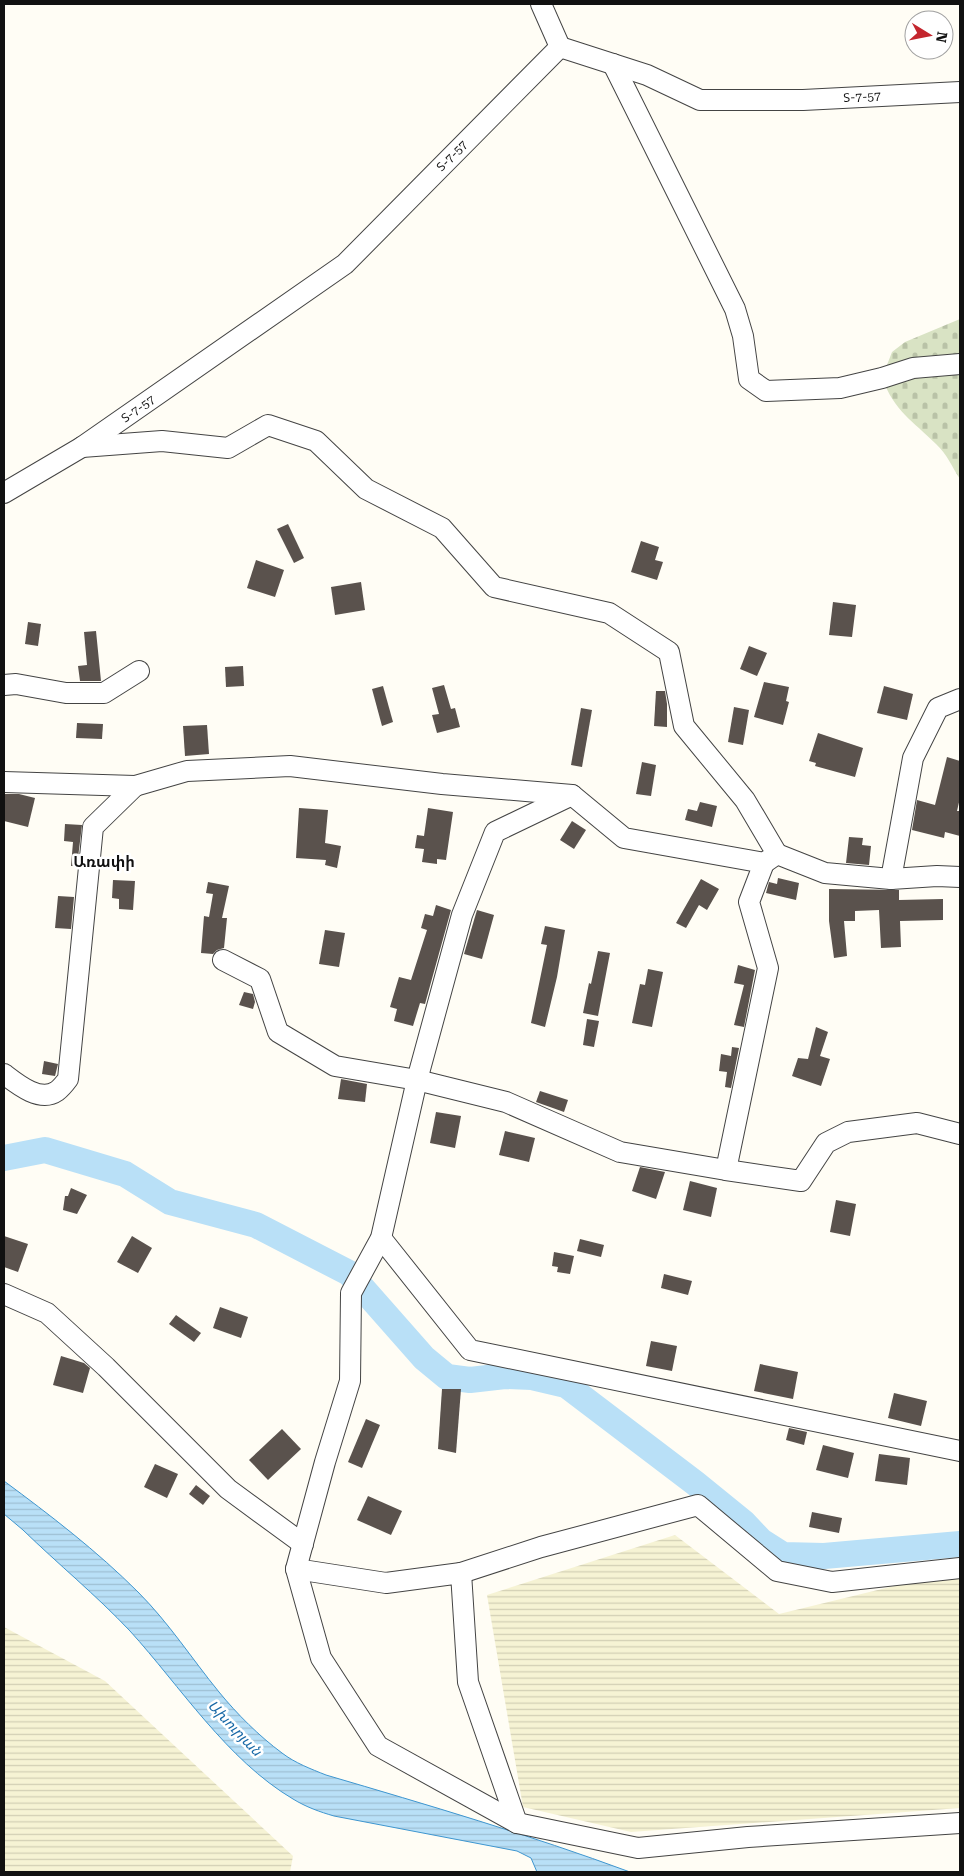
<svg xmlns="http://www.w3.org/2000/svg" width="964" height="1876" font-family="'Roboto Serif','Noto Sans Armenian',serif">
  <style>
    .farmland { fill: url(#farmland-rules) }
    .cemetery { fill: url(#cemetery-stones) }
    .water { fill: url(#water-rules); stroke: #3f96cf }
    .lines { fill: none; stroke-linecap: round; stroke-linejoin: round }
    .river { stroke: #b9e0f7; stroke-width: 26 }
    .building { fill: #5a524d }
    .minor-casing { stroke: #444; stroke-width: 22 }
    .minor { stroke: #fff; stroke-width: 20 }
    .labels { text-anchor: middle; stroke-width: 5; stroke-linejoin: round; paint-order: stroke }
    .street-label { font-size: 12px; fill: #111; stroke: #fff }
    .water-label { font-size: 14px; font-style: italic; fill: #1768a6; stroke: #fff }
    .quarter-label { font-size: 15px; font-weight: bold; fill: #111; stroke: #fff }
  </style>
  <defs>
    <pattern id="farmland-rules" width="6" height="5" patternUnits="userSpaceOnUse" patternTransform="scale(1.25)"><rect width="6" height="5" fill="#f6f3d4"/><path d="M0 2.5h6" fill="none" stroke="#d2cfb5"/></pattern>
    <pattern id="cemetery-stones" width="16" height="16" patternUnits="userSpaceOnUse" patternTransform="scale(1.25)"><rect width="16" height="16" fill="#d9e3c4"/><path d="M2 7V4a2 2 0 0 1 4 0v3zM10 15v-3a2 2 0 0 1 4 0v3z" fill="#b9c2a7"/></pattern>
    <pattern id="water-rules" width="6" height="5" patternUnits="userSpaceOnUse" patternTransform="scale(1.25)"><rect width="6" height="5" fill="#b9e0f7"/><path d="M0 2.5h6" fill="none" stroke="#9ebfd3"/></pattern>
  </defs>
  <rect width="100%" height="100%" fill="#fffdf5"/>
  <g class="farmland">
    <path d="M675,1535L779,1614L960,1570V1808L631,1832L523,1807L487,1595Z"/>
    <path d="M4,1627L105,1681L293,1856L290,1872H4Z"/>
  </g>
  <path class="cemetery" d="M960,319V479C952,467 947,454 936,444C912,420 895,412 882,378L892,352L905,342Z"/>
  <path class="water" d="M4,1481C50,1515 97,1551 138,1592C169,1623 192,1659 219,1692C237,1714 259,1736 282,1753C295,1763 311,1769 326,1775C428,1805 530,1835 630,1872H537L531,1858L517,1851L334,1816C320,1812 306,1807 293,1799C227,1760 180,1686 130,1631C96,1595 58,1564 23,1530L4,1514Z"/>
  <g class="lines">
    <path class="river" d="M4,1158L45,1150L125,1174L170,1202L256,1225L349,1273L424,1358L447,1377L470,1380L505,1376L532,1377L566,1385L695,1483L743,1522L761,1541L783,1555L824,1556L960,1544"/>
  </g>
  <g class="building">
    <path d="M288,524L304,558L294,563L277,529Z"/>
    <path d="M641,541L659,547L655,560L663,562L657,580L631,572Z"/>
    <path d="M256,560L284,570L275,597L247,588Z"/>
    <path d="M361,582L365,610L335,615L331,587Z"/>
    <path d="M833,602L856,605L852,637L829,635Z"/>
    <path d="M28,622L41,624L38,646L25,644Z"/>
    <path d="M96,631L101,681H80L78,666L87,665L84,632Z"/>
    <path d="M749,646L767,653L757,676L740,669Z"/>
    <path d="M243,666L244,686L226,687L225,667Z"/>
    <path d="M764,682L789,687L786,701L789,702L783,725L754,717Z"/>
    <path d="M444,685L451,709L455,708L460,727L437,733L432,715L439,714L432,688Z"/>
    <path d="M383,686L393,722L382,726L372,689Z"/>
    <path d="M884,686L913,694L907,720L877,713Z"/>
    <path d="M656,691H665L667,704V727L654,726Z"/>
    <path d="M734,707L749,710L743,745L728,742Z"/>
    <path d="M581,708L592,710L582,767L571,765Z"/>
    <path d="M77,723L103,724L102,739L76,738Z"/>
    <path d="M207,725L209,754L185,756L183,726Z"/>
    <path d="M818,733L863,748L855,777L815,766L816,763L809,761Z"/>
    <path d="M947,757L960,761V798L957,811H960V836L945,832L944,838L912,830L917,800L935,805Z"/>
    <path d="M642,762L656,765L651,796L636,794Z"/>
    <path d="M4,794H19L35,798L28,827L4,821Z"/>
    <path d="M700,802L717,806L712,827L685,820L688,809L697,811Z"/>
    <path d="M299,808L328,810L325,843L341,846L337,868L325,865L326,860L296,858Z"/>
    <path d="M428,808L453,812L446,860L437,859V864L422,862L424,849L415,848L417,835L424,836Z"/>
    <path d="M572,821L586,830L574,849L560,840Z"/>
    <path d="M65,824L82,825L77,866H71L73,842L64,841Z"/>
    <path d="M849,837L863,838L862,845L871,846L869,865L846,863Z"/>
    <path d="M778,878L799,883L796,900L766,893L769,882L777,884Z"/>
    <path d="M701,879L719,889L707,910L699,905L686,928L676,923Z"/>
    <path d="M113,880L135,881L133,910L119,909V899L112,898Z"/>
    <path d="M208,882L229,886L222,918H227L224,948L217,950L213,954L201,953L204,916L209,917L213,894L206,893Z"/>
    <path d="M829,889L899,890V900L943,899V920L900,921L901,947L881,948L879,910L855,911V921H844L847,956L834,958L829,921Z"/>
    <path d="M58,896L74,897L71,929L55,928Z"/>
    <path d="M436,905L451,910L425,1004L420,1003L413,1026L394,1021L397,1009L390,1007L399,977L411,980L427,930L421,928L425,914L433,916Z"/>
    <path d="M477,910L494,915L482,959L464,954Z"/>
    <path d="M545,926L565,930L557,977L545,1027L531,1023L547,945L541,944Z"/>
    <path d="M325,930L345,933L339,967L319,964Z"/>
    <path d="M598,951L610,953L598,1016L583,1013L589,983L591,984Z"/>
    <path d="M738,965L755,970L744,1027L734,1025L744,985L734,983Z"/>
    <path d="M648,969L663,972L652,1027L632,1023L640,984L645,985Z"/>
    <path d="M244,992L253,994L255,1002L253,1009L239,1005Z"/>
    <path d="M587,1019L599,1021L594,1047L583,1045Z"/>
    <path d="M816,1027L828,1032L820,1056L830,1059L821,1086L792,1076L798,1058L808,1059Z"/>
    <path d="M732,1047L739,1048L731,1088L725,1087L727,1072L719,1071L721,1054L731,1056Z"/>
    <path d="M44,1061L58,1064L55,1076L42,1074Z"/>
    <path d="M341,1079L367,1084L365,1102L338,1099Z"/>
    <path d="M540,1091L568,1100L564,1112L536,1102Z"/>
    <path d="M436,1112L461,1116L455,1148L430,1143Z"/>
    <path d="M505,1131L535,1138L529,1162L499,1155Z"/>
    <path d="M640,1167L665,1172L656,1199L632,1191Z"/>
    <path d="M690,1181L717,1188L711,1217L683,1210Z"/>
    <path d="M71,1188L87,1195L77,1214L63,1210L65,1196H68Z"/>
    <path d="M836,1200L856,1204L850,1236L830,1232Z"/>
    <path d="M4,1236L28,1244L18,1272L4,1267Z"/>
    <path d="M132,1236L152,1248L138,1273L117,1262Z"/>
    <path d="M580,1239L604,1245L601,1257L577,1251Z"/>
    <path d="M554,1252L574,1256L570,1274L557,1272L558,1267L552,1266Z"/>
    <path d="M664,1274L692,1281L688,1295L661,1288Z"/>
    <path d="M220,1307L248,1317L241,1338L213,1328Z"/>
    <path d="M176,1315L201,1333L194,1342L169,1324Z"/>
    <path d="M651,1341L677,1346L672,1371L646,1366Z"/>
    <path d="M61,1356L84,1363L90,1368L83,1393L53,1385Z"/>
    <path d="M760,1364L798,1372L793,1399L754,1391Z"/>
    <path d="M442,1389H461L456,1453L438,1449Z"/>
    <path d="M894,1393L927,1401L921,1426L888,1418Z"/>
    <path d="M366,1419L380,1425L362,1468L348,1462Z"/>
    <path d="M789,1428L807,1432L804,1445L786,1440Z"/>
    <path d="M282,1429L301,1449L268,1480L249,1460Z"/>
    <path d="M823,1445L854,1453L848,1478L816,1470Z"/>
    <path d="M879,1454L910,1458L907,1485L875,1481Z"/>
    <path d="M155,1464L178,1474L167,1498L144,1487Z"/>
    <path d="M196,1485L210,1496L203,1505L189,1494Z"/>
    <path d="M368,1496L402,1511L391,1535L357,1520Z"/>
    <path d="M812,1512L842,1518L839,1533L809,1527Z"/>
  </g>
  <g class="lines">
    <defs>
      <g id="minor">
        <path d="M541,4L560,47"/>
        <path d="M560,47L647,75L700,100H803L960,92"/>
        <path d="M613,64L735,309L743,336L749,379L766,391L840,388L882,378L913,368L960,364"/>
        <path d="M82,447L162,441L228,448L268,425L316,441L366,489L442,528L494,587L609,613L669,652L684,726L745,800L777,854"/>
        <path d="M4,493L82,447L345,264L560,47"/>
        <path d="M4,685L16,684L66,693H104L139,671"/>
        <path d="M4,782L135,786L187,771L290,766L442,784L572,795L624,838L764,863L777,854L825,873L891,879L937,876L960,877"/>
        <path d="M572,795L495,832L462,915L417,1080L381,1238L351,1293L350,1381L325,1462L296,1569L321,1658L378,1746L517,1823L638,1848L748,1837L960,1823"/>
        <path d="M891,879L913,758L938,708L960,699"/>
        <path d="M223,960L260,979L278,1032L335,1066L417,1080L506,1102L620,1152L726,1170L801,1181L826,1143L848,1132L917,1123L960,1134"/>
        <path d="M4,1074C17,1084 40,1103 57,1091C61,1088 65,1083 68,1079L93,827L135,786"/>
        <path d="M726,1170L768,968L749,902L764,863"/>
        <path d="M381,1238L470,1350L960,1451"/>
        <path d="M4,1294L47,1313L106,1367L228,1489L303,1544"/>
        <path d="M296,1569L386,1583L461,1573L468,1682L517,1823"/>
        <path d="M461,1573L541,1547L698,1505L777,1571L832,1582L960,1568"/>
      </g>
    </defs>
    <use href="#minor" class="minor-casing"/>
    <use href="#minor" class="minor"/>
  </g>
  <g class="labels">
    <g class="street-label">
      <text transform="translate(862 97) rotate(-3)" y="4">Տ-7-57</text>
      <text transform="translate(452 156) rotate(-45)" y="4">Տ-7-57</text>
      <text transform="translate(138 409) rotate(-35)" y="4">Տ-7-57</text>
    </g>
    <g class="water-label">
      <text transform="translate(235 1728) rotate(46)" y="5">Ախուրյան</text>
    </g>
    <g class="quarter-label">
      <text x="104" y="867">Առափի</text>
    </g>
  </g>
  <rect width="964" height="1876" fill="none" stroke="#111111" stroke-width="10"/>
  <g transform="translate(929 35) rotate(100)"><circle r="24" fill="#ffffff" stroke="#a0a0a0"/>
  <path d="M0-4L9 19L0 12L-9 19Z" fill="#c4262e"/>
  <text y="-8" font-size="14" font-weight="bold" text-anchor="middle" fill="#111111">N</text>
  </g>
</svg>
